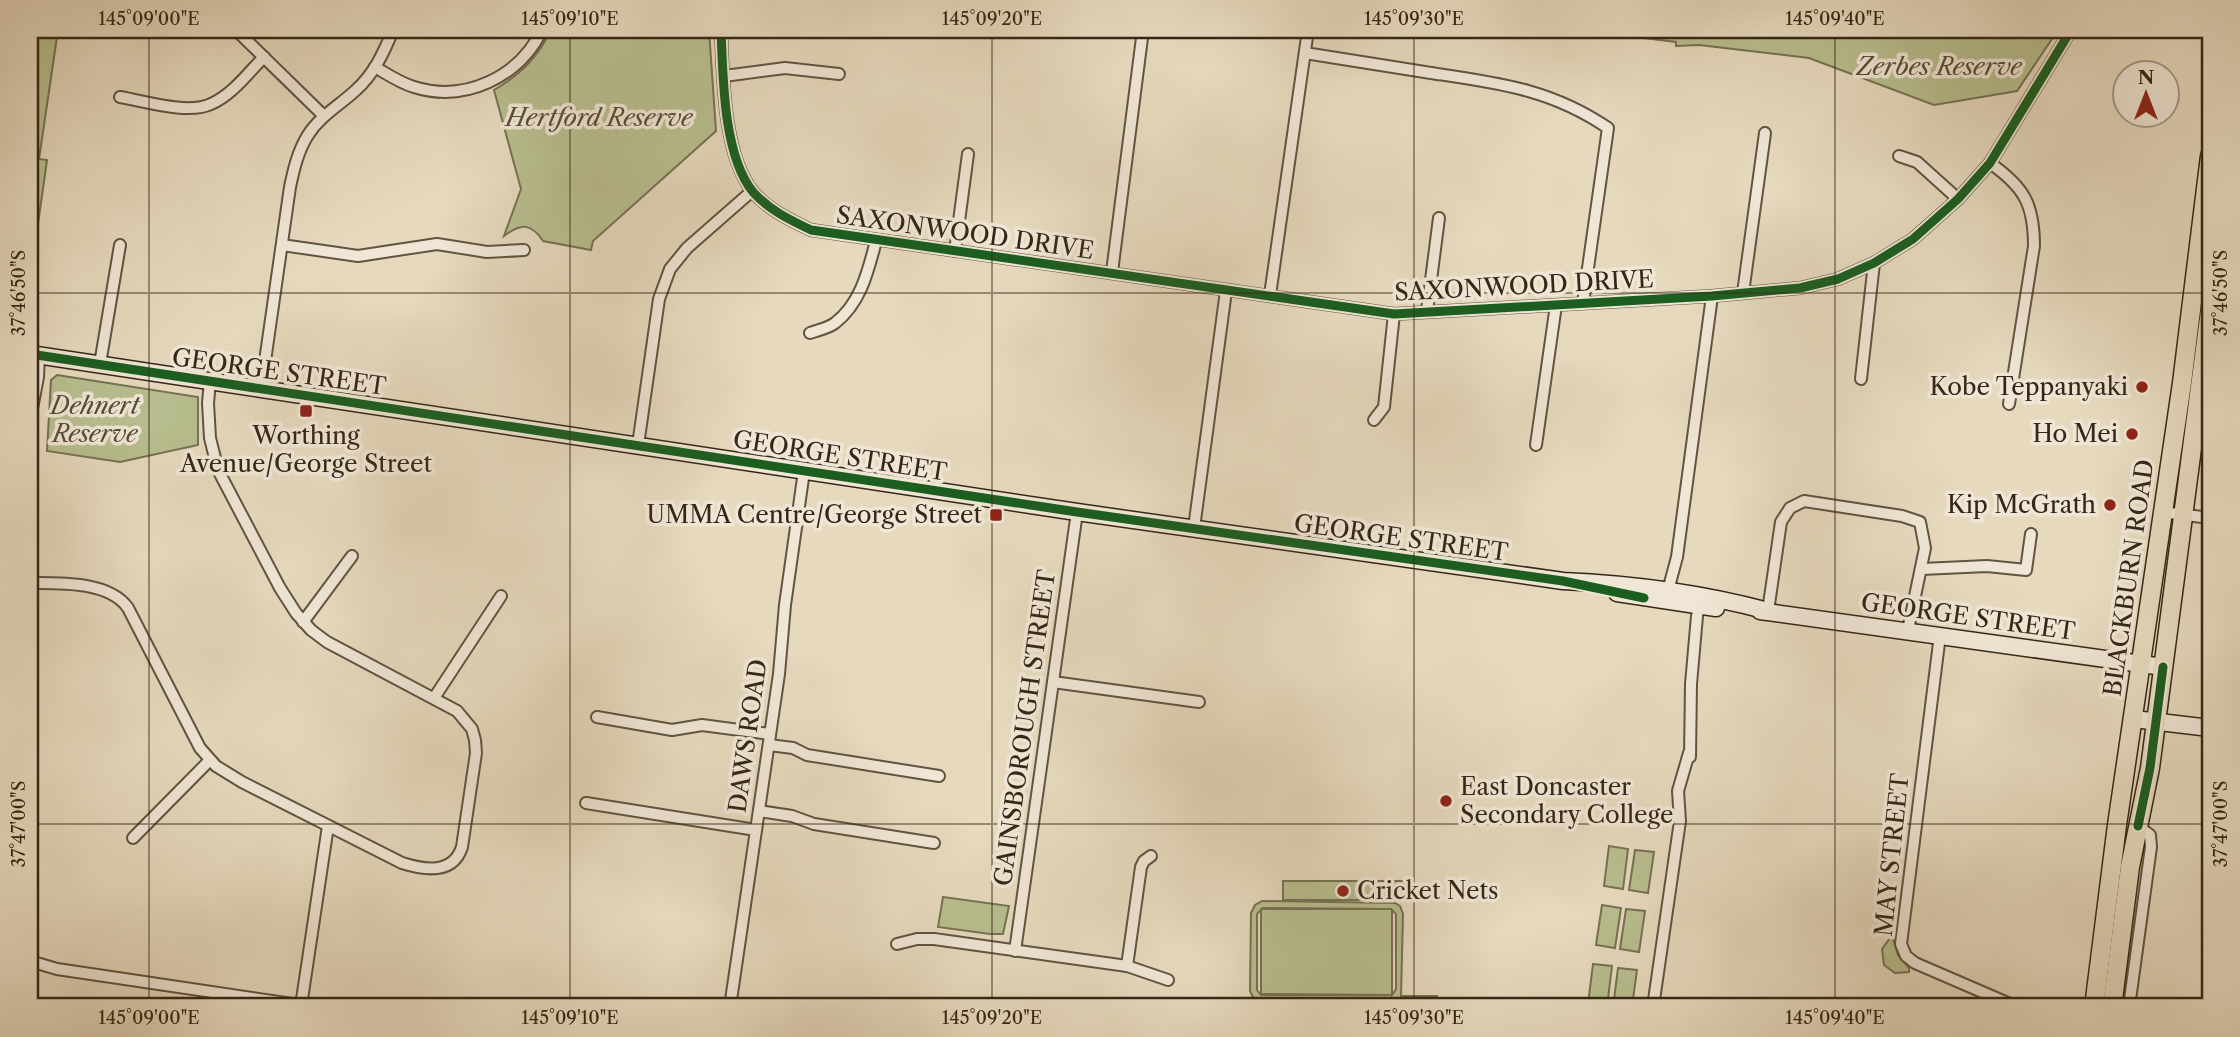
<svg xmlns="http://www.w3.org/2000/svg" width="2240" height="1037" font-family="'Libre Caslon Text',serif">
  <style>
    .green { fill: #b8be8f; stroke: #767253; stroke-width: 2; fill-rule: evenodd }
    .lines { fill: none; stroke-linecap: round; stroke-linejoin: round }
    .street-casing { stroke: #615441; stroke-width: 14 }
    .secondary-casing { stroke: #352717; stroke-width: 19 }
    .primary-casing { stroke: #352717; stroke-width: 21 }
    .street { stroke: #efe6d5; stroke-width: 10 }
    .secondary { stroke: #efe6d5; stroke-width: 16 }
    .primary { stroke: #e6d9be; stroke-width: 18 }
    .cycleway-casing { stroke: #efe6d5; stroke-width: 13 }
    .cycleway { stroke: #1b5e20; stroke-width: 9 }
    .ticks { fill: none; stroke: #352717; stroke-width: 2; stroke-opacity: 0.45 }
    .poi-dot { fill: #8f2418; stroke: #efe6d5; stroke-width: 2.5 }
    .labels { text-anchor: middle; stroke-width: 7; stroke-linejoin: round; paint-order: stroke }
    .park-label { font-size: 24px; font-style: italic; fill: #564d35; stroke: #efe6d5 }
    .street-label { font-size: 24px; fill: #352717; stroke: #efe6d5 }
    .poi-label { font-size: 24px; fill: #352717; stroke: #efe6d5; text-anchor: end }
    .neatline { fill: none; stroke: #352717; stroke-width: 2.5 }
    .ticks-label { font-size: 18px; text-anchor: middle; fill: #352717 }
  </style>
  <rect width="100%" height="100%" fill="#e6d9be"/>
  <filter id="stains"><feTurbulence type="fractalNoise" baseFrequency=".00286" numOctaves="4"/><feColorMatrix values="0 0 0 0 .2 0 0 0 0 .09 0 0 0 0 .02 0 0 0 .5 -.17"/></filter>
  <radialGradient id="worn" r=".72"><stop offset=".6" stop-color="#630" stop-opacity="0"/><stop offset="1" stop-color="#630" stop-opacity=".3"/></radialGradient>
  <g class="green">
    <path d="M30,30H58L39,159L47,160L35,245L30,244Z"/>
    <path d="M551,30H709L716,131L593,241L591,250L543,241C531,223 521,223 504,236L521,189L494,90C520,75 538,57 551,30Z"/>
    <path d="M1578,30H2058L2017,91L1934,105L1809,58L1699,45L1676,46V42Z"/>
    <path d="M57,375L198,397V445L120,462L47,451L51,380Z"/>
    <path d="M1609,846L1628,849L1623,889L1604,886Z"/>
    <path d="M1635,850L1654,852L1648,893L1629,890Z"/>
    <rect x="1283" y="881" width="121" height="19"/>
    <path d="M943,897L1009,906L1003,934H990L938,927Z"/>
    <path d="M1262,901L1395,903L1400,906L1403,914L1401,996H1437V1003L1258,1001L1253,997L1250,991L1251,913L1255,905ZM1263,908L1392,909H1261V994L1391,995H1261L1257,990V914ZM1392,910L1396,914V989L1392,995Z"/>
    <path d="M1602,905L1621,908L1615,948L1596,945Z"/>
    <path d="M1626,909L1645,911L1639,952L1620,949Z"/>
    <path d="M1890,938L1893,939L1898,955L1909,968V972L1895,973L1884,965L1882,949Z"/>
    <path d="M1593,964L1612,966L1607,1007L1588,1004Z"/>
    <path d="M1618,968L1637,970L1632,1007H1613Z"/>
  </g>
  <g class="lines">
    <defs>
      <g id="street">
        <path d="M236,30L324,116"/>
        <path d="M721,30C723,76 723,155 753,192C769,210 790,220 811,230L1394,314L1712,296L1800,288L1838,279L1874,263L1913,239L1958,199L1990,163L2071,30"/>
        <path d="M1305,53C1347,60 1389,66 1431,73C1498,83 1551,89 1608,128L1583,303"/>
        <path d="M375,67C387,74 400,83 414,87C465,103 519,77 542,30"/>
        <path d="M724,76L785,68L839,74"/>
        <path d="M120,97C144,101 188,115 211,104C232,95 248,73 264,57"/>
        <path d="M1899,156L1917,162L1958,199"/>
        <path d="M1990,163C2024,187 2034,204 2034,246L2009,404"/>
        <path d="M282,245L358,256L437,244L487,252L524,250"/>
        <path d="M955,251L968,154"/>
        <path d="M1112,272L1143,30"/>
        <path d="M1743,293L1765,133"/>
        <path d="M1270,295L1308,30"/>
        <path d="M1427,311L1439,218"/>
        <path d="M810,333C818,330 829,328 835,323C861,303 868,271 876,241"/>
        <path d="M100,364L120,245"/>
        <path d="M1861,379L1874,263"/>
        <path d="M261,389L290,187C294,168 298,151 308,135C320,116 340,105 356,90C374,74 384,52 393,30"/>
        <path d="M31,414L38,377L39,355"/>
        <path d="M1374,420L1384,407L1394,314"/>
        <path d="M30,428V407"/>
        <path d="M638,445L659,299L670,269L687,248L752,191"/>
        <path d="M1536,445L1556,305"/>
        <path d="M2162,512L2210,518"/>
        <path d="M1194,528L1226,291"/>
        <path d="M1922,569L1987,566L2026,570L2031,534"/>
        <path d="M30,583C59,583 109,581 128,608L200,748L216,766L242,782L402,863C424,870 453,875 462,847L476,753L475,740L472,729L457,711L327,642L311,630L296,613L280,588L218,470L210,438L208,403L210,381"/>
        <path d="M1670,595V583L1677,557L1712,296"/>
        <path d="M1768,611L1781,522L1790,508L1804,501L1902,516L1920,522L1925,548L1908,630"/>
        <path d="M303,622L352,556"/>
        <path d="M1940,635L1901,944L1906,956L1915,963L2017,1007"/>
        <path d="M1053,682L1199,702"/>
        <path d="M434,698L501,596"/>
        <path d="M597,717L672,730L702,725L770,734"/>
        <path d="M769,745L793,748L807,755L939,776"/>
        <path d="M1690,757L1691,684L1697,616L1700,602"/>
        <path d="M586,803L756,830"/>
        <path d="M759,811L792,816L814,824L934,843"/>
        <path d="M133,838L210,760"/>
        <path d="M897,944L917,939H934L1127,966L1168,980"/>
        <path d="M1015,951L1077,512"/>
        <path d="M30,961L57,969L313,1007"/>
        <path d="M1127,966L1141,867L1144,861L1151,856"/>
        <path d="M301,1006L328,826"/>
        <path d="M730,1007L779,674L785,605L804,471"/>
        <path d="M1653,1007L1680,821L1678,791L1689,753"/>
        <path d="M2129,1007L2151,847L2150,835L2138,826"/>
      </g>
      <g id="secondary">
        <path d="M30,354L1077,512L1563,581C1633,584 1701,593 1768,611"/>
        <path d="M1617,593L1716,608"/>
        <path d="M1760,611L2163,667"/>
        <path d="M2134,719L2210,728"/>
      </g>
      <g id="primary">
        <path d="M2094,1007L2117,825L2182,383L2210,156"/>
        <path d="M2112,1007L2130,867L2150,768L2210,311"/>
      </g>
    </defs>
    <use href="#street" class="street-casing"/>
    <use href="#secondary" class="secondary-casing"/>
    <use href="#primary" class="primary-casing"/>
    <use href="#street" class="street"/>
    <use href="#secondary" class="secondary"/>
    <use href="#primary" class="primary"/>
    <defs>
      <g id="cycleway">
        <path d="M721,30C723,76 723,155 753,192C769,210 790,220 811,230L1394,314L1712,296L1800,288L1838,279L1874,263L1913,239L1958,199L1990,163L2071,30"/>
        <path d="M30,354L1077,512L1563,581L1644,598"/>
        <path d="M2138,826L2150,768L2163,667"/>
      </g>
    </defs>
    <use href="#cycleway" class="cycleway-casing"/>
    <use href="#cycleway" class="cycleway"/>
  </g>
  <path class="ticks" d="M149,30V1007M570,30V1007M992,30V1007M1414,30V1007M1835,30V1007M30,293H2210M30,824H2210"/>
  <g class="poi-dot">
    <circle cx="2142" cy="387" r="7"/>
    <rect x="299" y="404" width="14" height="14" rx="3.5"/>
    <circle cx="2132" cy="434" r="7"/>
    <circle cx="2110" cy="505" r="7"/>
    <rect x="989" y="508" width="14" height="14" rx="3.5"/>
    <circle cx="1446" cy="801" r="7"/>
    <circle cx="1343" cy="891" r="7"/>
  </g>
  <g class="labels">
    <g class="park-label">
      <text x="1939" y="75">Zerbes Reserve</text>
      <text x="599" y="126">Hertford Reserve</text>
      <text x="95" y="414">Dehnert<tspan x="95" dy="28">Reserve</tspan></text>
    </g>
    <g class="street-label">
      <text transform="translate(965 233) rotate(8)" y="8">SAXONWOOD DRIVE</text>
      <text transform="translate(1524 286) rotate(-3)" y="8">SAXONWOOD DRIVE</text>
      <text transform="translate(279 372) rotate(8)" y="8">GEORGE STREET</text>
      <text transform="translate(840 456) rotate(9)" y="8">GEORGE STREET</text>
      <text transform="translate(1401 538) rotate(8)" y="8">GEORGE STREET</text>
      <text transform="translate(2129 578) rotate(-82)" y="8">BLACKBURN ROAD</text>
      <text transform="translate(1968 617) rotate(8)" y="8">GEORGE STREET</text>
      <text transform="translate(1025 728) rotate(-82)" y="8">GAINSBOROUGH STREET</text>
      <text transform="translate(748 736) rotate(-82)" y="8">DAWS ROAD</text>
      <text transform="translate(1892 855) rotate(-84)" y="8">MAY STREET</text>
    </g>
    <g class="poi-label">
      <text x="2128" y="395">Kobe Teppanyaki</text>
      <text x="2118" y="442">Ho Mei</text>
      <text x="306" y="444" text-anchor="middle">Worthing<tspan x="306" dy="28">Avenue/George Street</tspan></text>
      <text x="2096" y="513">Kip McGrath</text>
      <text x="982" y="523">UMMA Centre/George Street</text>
      <text x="1460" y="795" text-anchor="start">East Doncaster<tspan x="1460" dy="28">Secondary College</tspan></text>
      <text x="1357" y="899" text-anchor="start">Cricket Nets</text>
    </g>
  </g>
  <rect width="2240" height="1037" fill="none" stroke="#e6d9be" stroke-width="77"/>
  <g transform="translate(2146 94)"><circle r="33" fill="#efe6d5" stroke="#a59a89" stroke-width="2"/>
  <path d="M0-5L12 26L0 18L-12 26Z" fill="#8f2418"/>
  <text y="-10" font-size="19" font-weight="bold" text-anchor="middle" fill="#352717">N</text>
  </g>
  <rect x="38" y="38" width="2164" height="960" class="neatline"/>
  <g class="ticks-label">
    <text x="149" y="25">145°09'00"E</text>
    <text x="570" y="25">145°09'10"E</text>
    <text x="992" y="25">145°09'20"E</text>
    <text x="1414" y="25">145°09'30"E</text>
    <text x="1835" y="25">145°09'40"E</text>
    <text transform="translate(19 293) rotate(-90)" y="6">37°46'50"S</text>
    <text transform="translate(2221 293) rotate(-90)" y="6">37°46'50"S</text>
    <text transform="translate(19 824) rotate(-90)" y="6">37°47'00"S</text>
    <text transform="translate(2221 824) rotate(-90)" y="6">37°47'00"S</text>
    <text x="149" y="1024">145°09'00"E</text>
    <text x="570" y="1024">145°09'10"E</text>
    <text x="992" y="1024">145°09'20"E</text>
    <text x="1414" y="1024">145°09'30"E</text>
    <text x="1835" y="1024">145°09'40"E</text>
  </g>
  <rect width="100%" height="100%" filter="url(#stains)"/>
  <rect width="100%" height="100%" fill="url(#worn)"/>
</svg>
